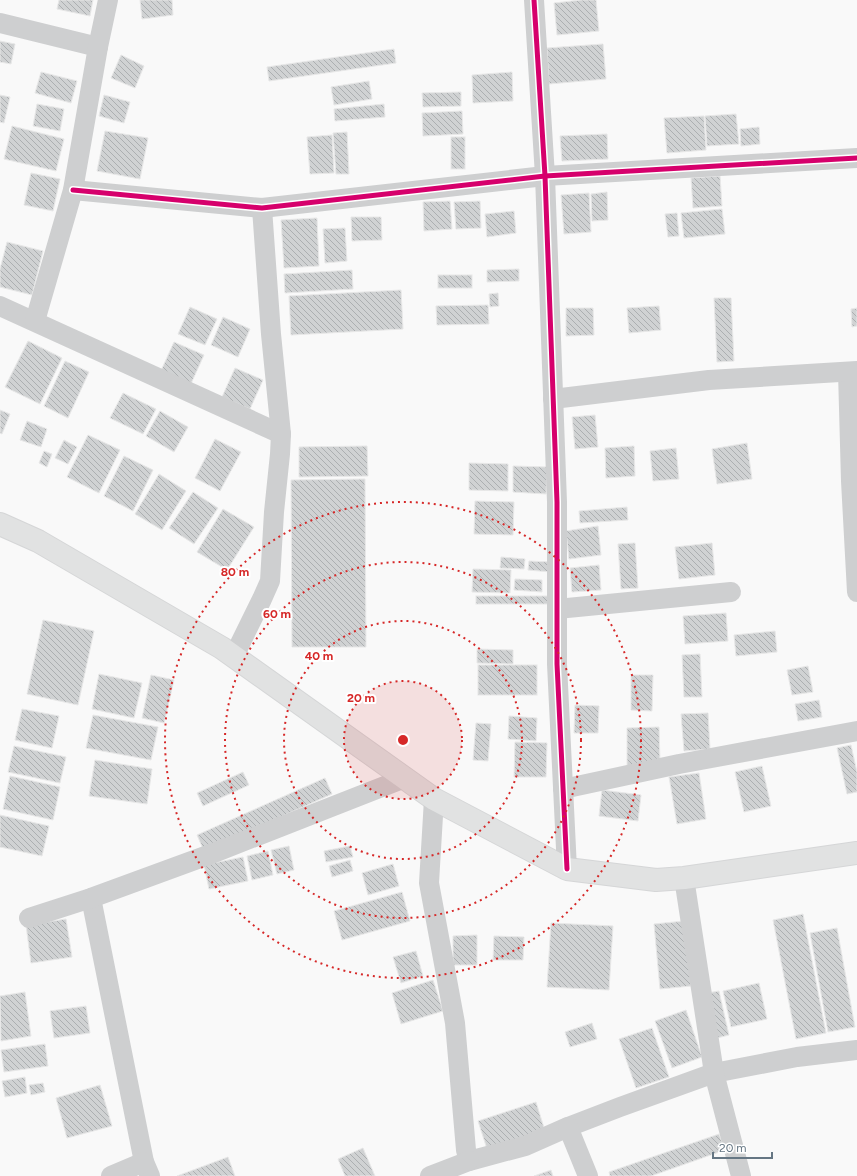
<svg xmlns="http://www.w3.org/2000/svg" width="857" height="1176" font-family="Figtree,sans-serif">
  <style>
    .building { fill: url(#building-back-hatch); stroke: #e8e8e8 }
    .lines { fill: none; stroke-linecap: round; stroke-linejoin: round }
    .major-casing { stroke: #d5d6d7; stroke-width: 24 }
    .minor { stroke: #cecfd0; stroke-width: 20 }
    .major { stroke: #e1e2e2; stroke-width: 22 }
    .cycleway-casing { stroke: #fff; stroke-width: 8 }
    .cycleway { stroke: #d6006c; stroke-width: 5 }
    .ring { fill: none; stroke: #d62828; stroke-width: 2; stroke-dasharray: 2 4 }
    .centre { fill: #d62828; stroke: #fff; stroke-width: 2 }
    .ring-label { font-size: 12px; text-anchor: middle; font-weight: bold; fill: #d62828; stroke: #fff; stroke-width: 4; stroke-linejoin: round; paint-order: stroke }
  </style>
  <defs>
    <pattern id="building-back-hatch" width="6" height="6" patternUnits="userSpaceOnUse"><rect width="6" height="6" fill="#d0d2d3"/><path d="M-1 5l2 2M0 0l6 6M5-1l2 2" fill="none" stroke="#acafb1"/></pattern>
  </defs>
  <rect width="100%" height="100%" fill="#f9f9f9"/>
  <g class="building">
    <path d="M59,0H93L90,16L57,9Z"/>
    <path d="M140,0H172L173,15L142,19Z"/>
    <path d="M581,0H596L599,31L557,35L554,3Z"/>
    <path d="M0,41L15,44L11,64L0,62Z"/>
    <path d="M603,44L606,79L549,84L547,48Z"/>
    <path d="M394,49L396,63L269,81L267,67Z"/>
    <path d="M121,55L144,66L135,88L111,78Z"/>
    <path d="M41,72L77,81L71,103L35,93Z"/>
    <path d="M512,72L513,101L473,103L472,75Z"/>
    <path d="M369,81L372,99L334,105L331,87Z"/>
    <path d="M461,92V106L423,107L422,93Z"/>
    <path d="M0,95L10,97L4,123L0,122Z"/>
    <path d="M104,95L130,102L124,123L99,116Z"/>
    <path d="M37,104L64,109L60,131L33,126Z"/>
    <path d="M384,104L385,117L335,121L334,109Z"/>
    <path d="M462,111L463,134L423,136L422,113Z"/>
    <path d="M736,114L739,144L707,146L705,116Z"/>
    <path d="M704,116L706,150L667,153L664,118Z"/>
    <path d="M12,126L64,139L56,171L4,159Z"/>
    <path d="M759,127L760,144L741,146L740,129Z"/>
    <path d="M105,131L148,138L140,179L97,171Z"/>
    <path d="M347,132L349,174H336L333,133Z"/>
    <path d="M607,134L608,159L562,161L560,136Z"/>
    <path d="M332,135L334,173L310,174L307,137Z"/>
    <rect x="451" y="137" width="14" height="32"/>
    <path d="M31,173L60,179L53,211L24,205Z"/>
    <path d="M720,176L722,206L693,208L691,178Z"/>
    <path d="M607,192L608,220L592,221L591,194Z"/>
    <path d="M589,193L591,232L564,234L561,195Z"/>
    <path d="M450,201L452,229L424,231L423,202Z"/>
    <path d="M480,201L481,228L456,229L454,202Z"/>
    <path d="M722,209L725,234L684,238L681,213Z"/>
    <path d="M514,211L516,233L487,237L485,214Z"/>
    <path d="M677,213L679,236L668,237L665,214Z"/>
    <path d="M351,217H381L382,240L352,241Z"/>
    <path d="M317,218L319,266L284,268L281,220Z"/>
    <path d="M345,228L347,261L325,263L323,229Z"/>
    <path d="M7,242L43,251L32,295L0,287V269Z"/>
    <path d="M519,269V281L487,282V270Z"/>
    <path d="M352,270L353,289L285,293L284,274Z"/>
    <rect x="438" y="275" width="34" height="13"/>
    <path d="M401,290L403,329L291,335L289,296Z"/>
    <path d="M498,293L499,306L490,307L489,294Z"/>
    <path d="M714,298H731L734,361L717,362Z"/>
    <path d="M488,305L489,324L437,325L436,306Z"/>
    <path d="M659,306L661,330L629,333L627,308Z"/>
    <path d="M190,307L217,319L205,345L178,334Z"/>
    <path d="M566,308H593L594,335L566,336Z"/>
    <path d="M857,308V326L852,327L851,309Z"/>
    <path d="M223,317L250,329L238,357L211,345Z"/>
    <path d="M28,341L62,358L40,404L5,387Z"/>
    <path d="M174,342L204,355L189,388L159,375Z"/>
    <path d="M65,361L89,372L68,418L44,406Z"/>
    <path d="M235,368L263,380L250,409L222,397Z"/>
    <path d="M123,393L156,409L143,434L110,418Z"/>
    <path d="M0,410L10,414L2,434L0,433Z"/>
    <path d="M160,411L188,427L174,452L146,436Z"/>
    <path d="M595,415L598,447L575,449L572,417Z"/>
    <path d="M27,421L47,429L41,447L20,440Z"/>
    <path d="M88,435L120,450L99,493L67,477Z"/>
    <path d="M215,439L241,452L220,491L195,478Z"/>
    <path d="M64,440L77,447L68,464L55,458Z"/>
    <path d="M747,443L752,479L717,484L712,449Z"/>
    <path d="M367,446L368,476L299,477V447Z"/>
    <path d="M634,446L635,476L606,478L605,448Z"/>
    <path d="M676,448L679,479L653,481L650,451Z"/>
    <path d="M44,451L52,454L47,467L39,463Z"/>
    <path d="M124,456L153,470L133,511L104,496Z"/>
    <path d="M469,463L508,464V491L469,490Z"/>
    <path d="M513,466L547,467L546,494L513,492Z"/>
    <path d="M159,474L186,491L162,530L135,514Z"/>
    <path d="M365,479L366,647H292L291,480Z"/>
    <path d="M193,492L218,508L194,544L169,528Z"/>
    <path d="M475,501L514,502L513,535L474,534Z"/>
    <path d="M627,507L628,520L580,523L579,511Z"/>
    <path d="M223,509L254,527L227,570L197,552Z"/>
    <path d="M598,526L601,555L569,559L566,531Z"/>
    <path d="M635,543L638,588L621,589L618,544Z"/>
    <path d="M712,543L715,575L679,579L675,547Z"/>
    <path d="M501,557L525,559L524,569L500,568Z"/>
    <path d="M529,561L552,562L551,572L528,570Z"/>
    <path d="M599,565L601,590L572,592L570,568Z"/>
    <path d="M473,569L511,570L510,593L472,592Z"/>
    <path d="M515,579L542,580V592L514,590Z"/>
    <rect x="476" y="596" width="75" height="8"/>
    <path d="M726,613L728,641L685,644L683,616Z"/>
    <path d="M43,620L94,631L78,705L27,694Z"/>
    <path d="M775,631L777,652L736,656L734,635Z"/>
    <path d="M477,649L513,650V664L477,663Z"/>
    <path d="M700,654L702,697H684L682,655Z"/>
    <rect x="478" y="665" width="59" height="30"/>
    <path d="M808,666L813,692L792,695L787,670Z"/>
    <path d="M99,674L142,683L134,718L92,709Z"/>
    <path d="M151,675L174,680L164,723L142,718Z"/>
    <path d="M631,675H653L652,711L631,710Z"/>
    <path d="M819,700L822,717L798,721L795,704Z"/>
    <path d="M575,705L599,706L598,733H574Z"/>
    <path d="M22,709L59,716L52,748L15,740Z"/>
    <path d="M708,713L710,749L684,751L681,714Z"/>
    <path d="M93,715L158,727L151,760L86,748Z"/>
    <path d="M509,716L537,718L536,741L508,739Z"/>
    <path d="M476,723L491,724L488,761L473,760Z"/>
    <path d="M659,727L660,762L627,769V728Z"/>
    <path d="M515,742L547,743L546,777H514Z"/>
    <path d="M851,745L857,772V792L847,794L837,748Z"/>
    <path d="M14,746L66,757L60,783L8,772Z"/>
    <path d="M95,760L152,769L147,804L89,796Z"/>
    <path d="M762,766L771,806L744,812L735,772Z"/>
    <path d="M243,772L249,785L203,806L197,793Z"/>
    <path d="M699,773L706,819L677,824L669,777Z"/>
    <path d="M10,776L60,787L53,820L3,809Z"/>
    <path d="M325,778L332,794L204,851L197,835Z"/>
    <path d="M602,790L641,795L638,821L599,816Z"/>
    <path d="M0,815L49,826L42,856L0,847Z"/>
    <path d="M289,846L294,870L277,874L271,850Z"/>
    <path d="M350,846L353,857L326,862L324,851Z"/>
    <path d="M268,851L273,875L252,880L247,856Z"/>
    <path d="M243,857L248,881L209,889L204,865Z"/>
    <path d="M350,860L353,871L332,877L329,866Z"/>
    <path d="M393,864L399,886L368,895L362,873Z"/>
    <path d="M402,892L410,921L342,940L334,911Z"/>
    <path d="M803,914L826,1033L796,1039L773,920Z"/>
    <path d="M66,919L72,957L31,963L26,925Z"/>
    <path d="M684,921L691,986L660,989L654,924Z"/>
    <path d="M551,923L613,926L609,990L547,987Z"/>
    <path d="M837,928L855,1027L828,1032L810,933Z"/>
    <path d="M477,935V965H453V936Z"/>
    <path d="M494,936L524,937L523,960H493Z"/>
    <path d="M416,951L423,976L401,983L393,957Z"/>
    <path d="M433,980L443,1011L401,1024L392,993Z"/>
    <path d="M759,983L767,1019L731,1027L723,991Z"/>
    <path d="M719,991L729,1035L717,1038L707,993Z"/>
    <path d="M25,992L31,1036L1,1041L0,996Z"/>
    <path d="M86,1006L90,1033L54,1038L50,1011Z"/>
    <path d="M686,1010L702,1057L672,1068L655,1021Z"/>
    <path d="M592,1023L597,1039L570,1047L565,1032Z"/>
    <path d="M652,1028L669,1077L636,1088L619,1039Z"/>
    <path d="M45,1044L48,1066L4,1072L1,1050Z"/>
    <path d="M25,1077L27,1093L5,1097L2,1081Z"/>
    <path d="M43,1083L45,1092L31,1095L29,1085Z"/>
    <path d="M100,1085L112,1126L67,1138L56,1098Z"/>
    <path d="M536,1102L545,1131L487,1149L478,1121Z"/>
    <path d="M719,1134L725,1150L651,1176H610L609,1172Z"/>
    <path d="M363,1148L375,1176H345L338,1159Z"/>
    <path d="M228,1157L235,1176H177Z"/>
    <path d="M551,1170L553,1176H534Z"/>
  </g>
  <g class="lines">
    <defs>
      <path id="major" d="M0,524L38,541L222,648L434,799L567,869L656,880L684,878L857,853"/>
    </defs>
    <use href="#major" class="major-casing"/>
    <g class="minor">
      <path d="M534,0L545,176L557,502V664L567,869"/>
      <path d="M0,23L98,47"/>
      <path d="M73,190L262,208L545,176L857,158"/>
      <path d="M0,306L281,434"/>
      <path d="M35,321L73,190L98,47L108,0"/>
      <path d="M848,372L851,481L857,592"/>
      <path d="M553,399L709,380L857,371"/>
      <path d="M557,609L731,592"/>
      <path d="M234,656L262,599L270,581L274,512L280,454L281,434L271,334L262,208"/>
      <path d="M563,789L679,764L857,731"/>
      <path d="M434,799L429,883L455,1023L466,1150L469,1161L525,1146L568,1127L620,1107L714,1073L797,1057L857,1050"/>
      <path d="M684,878L714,1073L741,1176"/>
      <path d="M91,898L144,1162L150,1176"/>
      <path d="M29,918L91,898L211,854L405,778"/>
      <path d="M568,1127L588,1176"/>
      <path d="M111,1176L144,1162"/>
      <path d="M430,1176L469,1161"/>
    </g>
    <use href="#major" class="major"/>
    <defs>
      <g id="cycleway">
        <path d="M534,0L545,176L557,502V664L567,869"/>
        <path d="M73,190L262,208L545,176L857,158"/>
      </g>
    </defs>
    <use href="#cycleway" class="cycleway-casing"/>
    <use href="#cycleway" class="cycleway"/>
  </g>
  <circle cx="403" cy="740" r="59" fill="#d62828" fill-opacity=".12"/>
  <g class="ring">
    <circle cx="403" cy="740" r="59"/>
    <circle cx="403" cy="740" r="119"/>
    <circle cx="403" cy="740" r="178"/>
    <circle cx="403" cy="740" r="238"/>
  </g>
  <circle cx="403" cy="740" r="6" class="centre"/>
  <g class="ring-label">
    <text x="235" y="576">80 m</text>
    <text x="277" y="618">60 m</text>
    <text x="319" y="660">40 m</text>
    <text x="361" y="702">20 m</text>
  </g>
  <path d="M713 1152v6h59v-6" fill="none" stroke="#657683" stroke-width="2"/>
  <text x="719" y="1152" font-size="12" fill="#657683" stroke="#ffffff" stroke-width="3" paint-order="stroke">20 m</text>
</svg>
